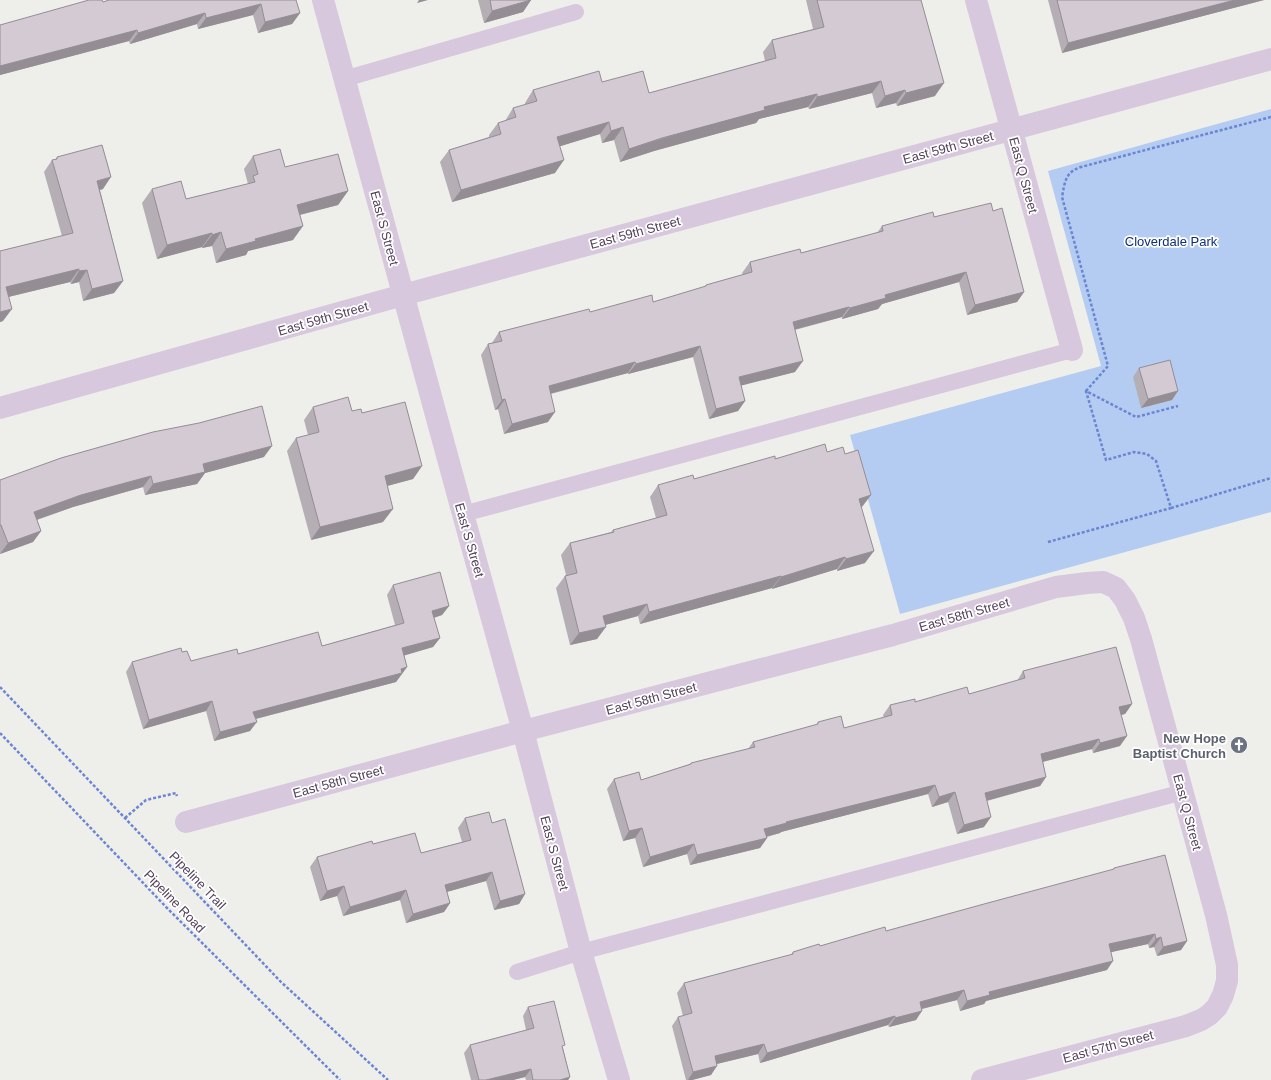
<svg xmlns="http://www.w3.org/2000/svg" width="1271" height="1080" font-family="Helvetica,sans-serif">
  <style>
    .green { fill: #b4ccf1 }
    .lines { fill: none; stroke-linecap: round; stroke-linejoin: round }
    .path { stroke: #6a85d2; stroke-width: 2.5; stroke-dasharray: 3 2; stroke-linecap: butt }
    .lane { stroke: #d7c8de; stroke-width: 16 }
    .street { stroke: #d7c8de; stroke-width: 22 }
    .wall { fill: #b5aeb5 }
    .shaded-wall { fill: #948d94 }
    .building { fill: #d3cad3; stroke: #948d94 }
    .labels { text-anchor: middle; stroke-width: 3.5; stroke-linejoin: round; paint-order: stroke }
    .street-label { font-size: 13px; fill: #53425a; stroke: #fff }
    .park-label { font-size: 13px; fill: #0f2e7f; stroke: #fff }
    .worship-label { font-size: 13px; font-weight: bold; fill: #5b616d; stroke: #fff; text-anchor: end }
  </style>
  <rect width="100%" height="100%" fill="#eeefeb"/>
  <path class="green" d="M1271,109V512L900,614L850,435L1101,366L1048,171Z"/>
  <g class="lines">
    <g class="path">
      <path d="M1086,391L1108,366L1062,197C1065,182 1065,172 1081,167L1271,117"/>
      <path d="M1171,508L1271,478"/>
      <path d="M1048,542L1171,508L1156,461L1147,454L1134,452L1106,460L1086,391L1136,417L1178,406"/>
      <path d="M0,687L281,982L388,1080"/>
      <path d="M0,733L168,909L340,1080"/>
      <path d="M125,818L146,800L176,793L177,796"/>
    </g>
    <g class="lane">
      <path d="M344,79L576,12"/>
      <path d="M463,514L1072,350"/>
      <path d="M517,972L581,952L1183,792"/>
    </g>
    <g class="street">
      <path d="M323,0L463,514L523,731L581,952L619,1080"/>
      <path d="M976,0L1072,350"/>
      <path d="M0,408L403,295L1271,59"/>
      <path d="M186,822L523,731L893,635L1056,587L1087,583L1103,582L1116,588L1125,600L1134,618L1141,639L1216,915L1224,951L1227,965V981L1223,995L1217,1007L1209,1015L1201,1020L1186,1026L982,1080"/>
    </g>
  </g>
  <g class="wall">
    <path d="M296,0L300,13L292,24L258,33L253,15L198,29L197,24L130,44L129,41L0,75V25L103,2Z"/>
    <path d="M478,0H531L523,12L484,23Z"/>
    <path d="M806,0H921L935,96L897,106L896,103L876,108L872,93L809,109L808,107L759,119L756,123L654,151L620,162L614,140L602,143L600,134L560,146L555,173L452,202L440,162L449,150L489,137V135L498,123L505,121L513,108L525,105V103L533,90L602,82L649,93L765,61L763,52L772,40L813,29Z"/>
    <path d="M1048,0H1264L1062,53Z"/>
    <path d="M253,156L348,191L338,205L300,215L293,240L248,251L246,255L216,263L212,246L202,248V247L157,259L142,203L152,189L186,199L248,184L244,169Z"/>
    <path d="M57,157L103,189L100,190L123,281L114,293L83,301L79,282L71,284L70,282L8,297L3,321L0,322V251L62,236L44,172L52,160L56,159Z"/>
    <path d="M993,211L1024,292L1017,302L967,315L959,282L882,304L878,309L842,319V317L795,330V372L741,385L745,401L738,411L709,419L693,357L628,374V373L551,394L548,422L504,434L498,409L495,410L481,355L488,344L492,343L499,332L590,312L653,302L704,287L706,285L743,275L742,273L750,262L801,253L877,233L882,226L934,217Z"/>
    <path d="M1139,368L1172,400L1141,408L1133,377Z"/>
    <path d="M313,407L352,411L362,413L422,466L413,479L387,486L383,522L311,540L287,451L296,438L308,435L304,420Z"/>
    <path d="M827,452L862,507H861L865,563L837,571V569L772,589V588L640,624L638,616L605,625L597,639L570,645L556,588L565,576L566,575L561,555L570,543L611,532L613,530L656,518L650,497L658,485L694,479L775,459Z"/>
    <path d="M264,457L205,473L197,484L145,495L143,487L73,507L37,520L41,531L33,542L0,554V480Z"/>
    <path d="M393,585L449,606L442,615L434,618L440,638L433,647L404,655L407,667L396,682L256,719L250,731L214,741L206,711L143,729L126,672L132,662L182,652L191,661L238,654L322,646L395,625L387,595Z"/>
    <path d="M1023,671L1132,704L1125,714L1121,715L1120,746L1093,753L1092,749L1043,762L1046,777L1040,786L987,801L984,827L957,834L948,802L932,807L928,794L781,832L780,833L767,837V838L760,848L690,865L687,854L643,867L635,838L623,841L607,789L614,779L641,780L690,764L691,763L748,749L753,742L816,725L818,722L844,728L884,718L883,715L890,705L915,702L969,694L1017,681Z"/>
    <path d="M465,818L492,823L525,894L519,904L494,910L486,881L447,892L450,903L444,912L406,923L400,900L343,916L337,896L320,901L310,867L317,857L373,844L421,853L462,842L458,828Z"/>
    <path d="M1114,868L1187,941L1181,950L1157,956L1154,947L1149,948L1148,944L1111,952L1107,970L986,1001L984,1004L960,1011L957,1000L922,1009L916,1020L889,1027L888,1025L760,1063L758,1054L717,1064L711,1075L692,1080H686L672,1026L678,1017L683,1016L677,993L684,983L791,955L793,952L886,931L1112,870Z"/>
    <path d="M528,1007L563,1048L570,1077L568,1080H526L525,1077L513,1080H471L464,1053L470,1045L526,1030L523,1016Z"/>
  </g>
  <g class="shaded-wall">
    <path d="M419,0H428L417,3Z"/>
    <path d="M531,0L523,12L484,23L492,11Z"/>
    <path d="M1235,0H1264L1062,53L1068,43Z"/>
    <path d="M261,4L253,15L198,29L206,18Z"/>
    <path d="M205,13L197,24L130,44L138,33Z"/>
    <path d="M300,13L292,24L258,33L265,22Z"/>
    <path d="M137,30L129,41L0,75V66Z"/>
    <path d="M881,81L872,93L809,109L817,97Z"/>
    <path d="M944,83L935,96L897,106L906,93Z"/>
    <path d="M905,90L896,103L876,108L885,96Z"/>
    <path d="M817,94L808,107L759,119L756,123L654,151L620,162L629,149L764,107Z"/>
    <path d="M609,122L600,134L548,150L557,137Z"/>
    <path d="M623,127L614,140L602,143L611,131Z"/>
    <path d="M564,160L555,173L452,202L461,190Z"/>
    <path d="M111,177L103,189L89,193L97,181Z"/>
    <path d="M348,191L338,205L287,218L297,205Z"/>
    <path d="M303,226L293,240L248,251L246,255L216,263L226,249L255,239Z"/>
    <path d="M221,232L212,246L202,248L212,235Z"/>
    <path d="M212,233L202,247L157,259L167,245Z"/>
    <path d="M79,269L70,282L0,299L6,287Z"/>
    <path d="M87,270L79,282L71,284L79,271Z"/>
    <path d="M966,272L959,282L882,304L878,309L842,319L850,308L885,295Z"/>
    <path d="M123,281L114,293L83,301L92,289Z"/>
    <path d="M1024,292L1017,302L967,315L975,305Z"/>
    <path d="M849,307L842,317L785,332L793,322Z"/>
    <path d="M12,309L3,321L0,322V312Z"/>
    <path d="M700,346L693,357L628,374L636,364Z"/>
    <path d="M803,361L795,372L732,388L739,377Z"/>
    <path d="M635,362L628,373L541,396L549,386Z"/>
    <path d="M1178,391L1172,400L1141,408L1148,399Z"/>
    <path d="M505,399L498,409L495,410L502,400Z"/>
    <path d="M745,401L738,411L709,419L716,409Z"/>
    <path d="M555,412L548,422L504,434L512,424Z"/>
    <path d="M272,446L264,457L205,473L197,484L145,495L153,484L203,464Z"/>
    <path d="M422,466L413,479L376,489L385,476Z"/>
    <path d="M151,476L143,487L73,507L27,523L34,512L81,495Z"/>
    <path d="M871,495L862,507L850,511L859,499Z"/>
    <path d="M393,509L383,522L311,540L320,527Z"/>
    <path d="M41,531L33,542L0,554L8,543Z"/>
    <path d="M874,551L865,563L837,571L846,559Z"/>
    <path d="M845,557L837,569L772,589L781,577Z"/>
    <path d="M781,576L772,588L640,624L649,612Z"/>
    <path d="M647,604L638,616L594,628L603,616Z"/>
    <path d="M449,606L442,615L426,620L432,611Z"/>
    <path d="M606,627L597,639L570,645L579,633Z"/>
    <path d="M440,638L433,647L396,658L402,648Z"/>
    <path d="M407,667L396,682L247,721L253,712Z"/>
    <path d="M212,701L206,711L143,729L149,720Z"/>
    <path d="M1132,704L1125,714L1112,717L1119,707Z"/>
    <path d="M257,722L250,731L214,741L220,732Z"/>
    <path d="M1127,736L1120,746L1093,753L1100,743Z"/>
    <path d="M1099,739L1092,749L1034,764L1041,754Z"/>
    <path d="M1046,777L1040,786L978,803L985,793Z"/>
    <path d="M935,785L928,794L781,832L780,833L757,839L764,829L786,822Z"/>
    <path d="M955,792L948,802L932,807L939,797Z"/>
    <path d="M991,817L984,827L957,834L964,825Z"/>
    <path d="M642,828L635,838L623,841L629,831Z"/>
    <path d="M767,838L760,848L690,865L697,855Z"/>
    <path d="M694,844L687,854L643,867L650,857Z"/>
    <path d="M492,872L486,881L439,894L445,885Z"/>
    <path d="M344,886L337,896L320,901L327,891Z"/>
    <path d="M406,890L400,900L343,916L350,907Z"/>
    <path d="M525,894L519,904L494,910L500,901Z"/>
    <path d="M450,903L444,912L406,923L413,914Z"/>
    <path d="M1155,934L1148,944L1103,954L1109,944Z"/>
    <path d="M1161,937L1154,947L1149,948L1156,939Z"/>
    <path d="M1187,941L1181,950L1157,956L1163,947Z"/>
    <path d="M1113,961L1107,970L986,1001L984,1004L960,1011L967,1001L989,992Z"/>
    <path d="M964,990L957,1000L913,1011L920,1002Z"/>
    <path d="M922,1011L916,1020L889,1027L895,1018Z"/>
    <path d="M895,1016L888,1025L760,1063L767,1053Z"/>
    <path d="M764,1044L758,1054L708,1066L715,1056Z"/>
    <path d="M717,1066L711,1075L692,1080H688L693,1072Z"/>
    <path d="M531,1069L525,1077L513,1080H486Z"/>
    <path d="M570,1077L568,1080H559Z"/>
  </g>
  <g class="building">
    <path d="M89,0H102L103,2L109,0H296L300,13L265,22L261,4L206,18L205,13L138,33L137,30L0,66V25Z"/>
    <path d="M490,0H531L492,11Z"/>
    <path d="M817,0H921L944,83L906,93L905,90L885,96L881,81L817,97V94L764,107L765,110L662,138L629,149L623,127L611,131L609,122L557,137L564,160L461,190L449,150L501,134L498,123L516,117L513,108L537,101L533,90L599,71L602,82L643,71L649,93L776,58L772,40L824,27Z"/>
    <path d="M1057,0H1235L1068,43Z"/>
    <path d="M102,145L111,177L97,181L123,281L92,289L87,270L79,271V269L6,287L12,309L0,312V251L73,233L52,160L57,159V157Z"/>
    <path d="M280,149L285,167L338,154L348,191L297,205L303,226L255,239L256,241L226,249L221,232L212,235V233L167,245L152,189L181,181L186,199L255,182L253,176L258,174L253,156Z"/>
    <path d="M991,203L993,211L1002,208L1024,292L975,305L966,272L885,295L886,298L850,308L849,307L793,322L803,361L739,377L745,401L716,409L700,346L636,364L635,362L549,386L555,412L512,424L505,399L502,400L488,344L502,341L499,332L589,309L590,312L652,295L653,302L706,286V285L752,272L750,262L800,249L801,253L883,231L882,226L933,212L934,217Z"/>
    <path d="M1170,360L1178,391L1148,399L1139,368Z"/>
    <path d="M348,397L352,411L361,409L362,413L405,402L422,466L385,476L393,509L320,527L296,438L319,432L313,407Z"/>
    <path d="M262,406L272,446L203,464L205,472L153,484L151,476L81,495L34,512L41,531L8,543L1,525H0V480L61,458L153,432L199,423Z"/>
    <path d="M825,444L827,452L843,447L845,454L858,450L871,495L859,499L874,551L846,559L845,557L781,577V576L649,612L647,604L603,616L606,627L579,633L565,576L577,573L570,543L614,532L613,530L667,515L658,485L693,475L694,479L775,456V459Z"/>
    <path d="M440,572L449,606L432,611L440,638L402,648L407,667L401,669L402,673L253,712L257,722L220,732L212,701L149,720L132,662L181,648L182,652L187,651L191,661L237,649L238,654L318,632L322,646L404,623L393,585Z"/>
    <path d="M1116,647L1132,704L1119,707L1127,736L1100,743L1099,739L1041,754L1046,777L985,793L991,817L964,825L955,792L939,797L935,785L786,822L787,823L764,829L767,838L697,855L694,844L650,857L642,828L629,831L614,779L639,772L641,780L691,764V763L755,747L753,742L818,724V722L841,716L844,728L892,715L890,705L915,699V702L967,687L969,694L1025,678L1023,671Z"/>
    <path d="M489,812L492,823L505,819L525,894L500,901L492,872L445,885L450,903L413,914L406,890L350,907L344,886L327,891L317,857L372,841L373,844L415,833L421,853L471,840L465,818Z"/>
    <path d="M1165,855L1187,941L1163,947L1161,937L1156,939L1155,934L1109,944L1113,961L989,992L990,995L967,1001L964,990L920,1002L922,1011L895,1018V1016L767,1053L764,1044L715,1056L717,1066L693,1072L678,1017L692,1013L684,983L793,954V952L819,944L820,946L885,927L886,931L984,904L1114,869V868Z"/>
    <path d="M554,1001L565,1045L562,1046L570,1077L560,1080H533L531,1069L486,1080H479L470,1045L534,1028L528,1007Z"/>
  </g>
  <defs>
    <symbol id="church-disc" viewBox="-11 -11 22 22"><circle r="9.5" fill="#6b7280" stroke="#fff"/><path d="M-1.2-6h2.4v3.5h3.3v2.4h-3.3V6h-2.4V-.1h-3.3v-2.4h3.3Z" fill="#fff"/></symbol>
  </defs>
  <g fill-rule="evenodd">
    <use href="#church-disc" x="1229" y="735" width="20" height="20"/>
  </g>
  <g class="labels">
    <g class="street-label">
      <text transform="translate(948 147) rotate(-15)" y="5">East 59th Street</text>
      <text transform="translate(1024 175) rotate(75)" y="5">East Q Street</text>
      <text transform="translate(385 228) rotate(75)" y="5">East S Street</text>
      <text transform="translate(635 232) rotate(-15)" y="5">East 59th Street</text>
      <text transform="translate(323 318) rotate(-16)" y="5">East 59th Street</text>
      <text transform="translate(470 540) rotate(74)" y="5">East S Street</text>
      <text transform="translate(964 614) rotate(-16)" y="5">East 58th Street</text>
      <text transform="translate(651 698) rotate(-15)" y="5">East 58th Street</text>
      <text transform="translate(338 781) rotate(-15)" y="5">East 58th Street</text>
      <text transform="translate(1188 812) rotate(75)" y="5">East Q Street</text>
      <text transform="translate(555 853) rotate(75)" y="5">East S Street</text>
      <text transform="translate(198 880) rotate(46)" y="5">Pipeline Trail</text>
      <text transform="translate(175 901) rotate(46)" y="5">Pipeline Road</text>
      <text transform="translate(1108 1046) rotate(-15)" y="5">East 57th Street</text>
    </g>
    <g class="park-label">
      <text x="1171" y="246">Cloverdale Park</text>
    </g>
    <g class="worship-label">
      <text x="1226" y="743">New Hope<tspan x="1226" dy="15">Baptist Church</tspan></text>
    </g>
  </g>
</svg>
